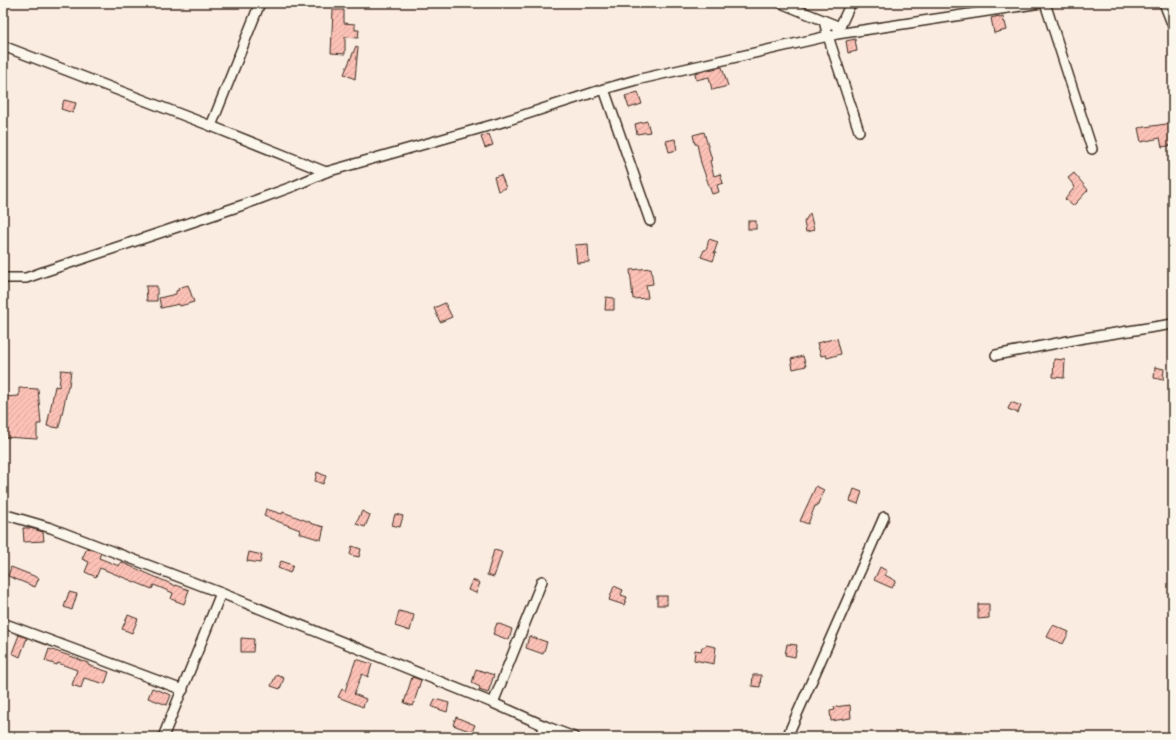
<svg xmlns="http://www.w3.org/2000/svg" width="1176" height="740" font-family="Delius,sans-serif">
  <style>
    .building { fill: url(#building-hatch); stroke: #3b2a1e }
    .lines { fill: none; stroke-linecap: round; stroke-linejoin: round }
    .street-casing { stroke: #3b2a1e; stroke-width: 12 }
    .street { stroke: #fbf7ec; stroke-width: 9 }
  </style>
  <defs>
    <pattern id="building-hatch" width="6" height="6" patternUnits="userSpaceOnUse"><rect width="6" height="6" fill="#fcc1b7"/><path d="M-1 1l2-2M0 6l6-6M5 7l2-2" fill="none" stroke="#d9a69d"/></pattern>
  </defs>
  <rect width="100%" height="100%" fill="#fbece1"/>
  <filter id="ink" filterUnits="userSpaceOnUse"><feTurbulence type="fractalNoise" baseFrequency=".025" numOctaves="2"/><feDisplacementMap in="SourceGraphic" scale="8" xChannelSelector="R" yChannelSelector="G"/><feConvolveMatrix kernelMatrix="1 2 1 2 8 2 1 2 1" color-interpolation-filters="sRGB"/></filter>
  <g filter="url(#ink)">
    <g class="building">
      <path d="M333,10H344V23L355,24V30H359L358,38L345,37V54L331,53Z"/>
      <path d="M999,16V18L1003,17L1004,22H1005L1007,30L994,33L991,18Z"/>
      <path d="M855,39L857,51L848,53L846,41Z"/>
      <path d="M356,46L358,47L355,79L344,74Z"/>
      <path d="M722,67L728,86L712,90L709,77L696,80L695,73Z"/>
      <path d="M638,92L642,104L629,108L625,96Z"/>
      <path d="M64,100L76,103L73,113L61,109Z"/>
      <path d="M647,121L650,132L637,134L635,124Z"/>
      <path d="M1173,123V132H1171L1173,145L1162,147L1160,138L1141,142L1138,128Z"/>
      <path d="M704,132L712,160L710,161L714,176L720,174L723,183L717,185L719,192L712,194L701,163L697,144H695L693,135Z"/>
      <path d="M489,134L493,145L485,148L481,137Z"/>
      <path d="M675,139L677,150L669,152L666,141Z"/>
      <path d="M1074,173L1088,190L1073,206L1065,199L1075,187L1068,178Z"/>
      <path d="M501,175L506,188L498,191L494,177Z"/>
      <path d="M810,213L814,230L806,232L804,222Z"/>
      <rect x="748" y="221" width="8" height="8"/>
      <path d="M709,239L718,242L714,253H716L713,261L701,257L704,250H706Z"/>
      <path d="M588,244L589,262L577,263L575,245Z"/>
      <path d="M651,268L653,284L646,285L648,298L633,299L630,270Z"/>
      <path d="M188,285L194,302L180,306L179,304L161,308L159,298L176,294V291L179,290L178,288Z"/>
      <path d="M146,286H157V301H147Z"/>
      <path d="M606,297L614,298V310H605Z"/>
      <path d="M445,303L452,317L440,322L434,308Z"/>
      <path d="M837,338L841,354L827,358L826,355L821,356L817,343Z"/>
      <path d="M803,356L806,366L793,369L791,359Z"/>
      <path d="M1054,359L1065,360L1064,378L1053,377Z"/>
      <path d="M1155,367L1164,369L1163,380L1154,378Z"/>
      <path d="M61,370L71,371L69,386H68L59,428L47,426L55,386L59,387Z"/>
      <path d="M19,388L38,389L41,424H37V439L4,437L6,411H3V397L19,396Z"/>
      <path d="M1011,402L1021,406L1018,413L1008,409Z"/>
      <path d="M317,472L326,476L323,484L315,481Z"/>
      <path d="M816,486L824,490L817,506H815L808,524L800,521Z"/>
      <path d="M854,489L862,492L858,504L850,501Z"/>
      <path d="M266,509L282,514L283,512L310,522V523L324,527L321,540L299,533L300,530L264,516Z"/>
      <path d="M362,511L370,515L365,527L356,524Z"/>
      <path d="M395,514L403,516L400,527L392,525Z"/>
      <path d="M23,528H30L43,532L44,541L24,542Z"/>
      <path d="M352,546L361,549L359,557L350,555Z"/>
      <path d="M87,548L101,553L99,558L119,566L121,562L176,586V585L189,590L184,604L171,599L173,593L154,585L152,589L100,568L96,577L85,572L89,562L82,559Z"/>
      <path d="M494,550L502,552L494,577L487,575Z"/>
      <path d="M249,552L262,555L260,563L247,561Z"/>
      <path d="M281,561L293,565L290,573L278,568Z"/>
      <path d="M11,567L39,578L35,587L8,576Z"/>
      <path d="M880,567L887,571L885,575L896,581L892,588L874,580Z"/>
      <path d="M472,580L480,583L476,593L468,590Z"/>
      <path d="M614,586L623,590L621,595L627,597L624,605L609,600Z"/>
      <path d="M69,592L77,594L72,610L64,607Z"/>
      <rect x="657" y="596" width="10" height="9"/>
      <path d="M978,604H989V618L978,619Z"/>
      <path d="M399,611L414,615L410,631L395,626Z"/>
      <path d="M128,615L138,619L132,633L122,629Z"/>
      <path d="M497,623L512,629L509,640L493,634Z"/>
      <path d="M1053,625L1069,632L1063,644L1047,637Z"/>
      <path d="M19,635L27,638L20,657L12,653Z"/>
      <path d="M529,636L547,642L543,654L526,648Z"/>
      <path d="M241,638L254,639L253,652H241Z"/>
      <path d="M787,644L797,645L795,657L785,655Z"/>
      <path d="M706,645L716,647L714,664L694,660L695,650L701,651L702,647H705Z"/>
      <path d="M49,649L79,659V660L88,663V665L109,672L105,684L84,678L81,688L72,685L77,670L58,663L57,665L45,661Z"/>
      <path d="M356,659L372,664L368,677L362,674L354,694L366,699L363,707L338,697L342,689L345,691Z"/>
      <path d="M476,669L494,675L488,693L479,690L480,687L472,683Z"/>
      <path d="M276,675L284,678L280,689L271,686Z"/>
      <path d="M753,675H761L760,687L752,686Z"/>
      <path d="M412,677L421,680L413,706L404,703Z"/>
      <path d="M152,688L171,695L167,705L148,698Z"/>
      <path d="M435,699L449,703L447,712L432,707Z"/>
      <path d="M850,705L851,718L831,721L830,711L835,710L834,707Z"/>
      <path d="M456,717L475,725L472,732L453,725Z"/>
    </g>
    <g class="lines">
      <defs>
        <g id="street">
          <path d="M781,3L840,27"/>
          <path d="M1045,3L1092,149"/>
          <path d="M1164,3L1173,26"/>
          <path d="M824,21L828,36L859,131"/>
          <path d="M838,31L851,3"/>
          <path d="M3,46L211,126L326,172"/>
          <path d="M604,89L650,221"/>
          <path d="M211,126L260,3"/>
          <path d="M3,278H26L43,272L243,205L294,186L326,172L499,123L604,89L636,80L837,34L1041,3"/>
          <path d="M996,355L1078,339L1173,324"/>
          <path d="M3,514L51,528L221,593L493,703L545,726L574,737"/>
          <path d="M3,623L183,690"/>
          <path d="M493,703L542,581"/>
          <path d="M163,737L221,593"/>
          <path d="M540,737L545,726"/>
          <path d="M787,737L884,517"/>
        </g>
      </defs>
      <use href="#street" class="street-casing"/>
      <use href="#street" class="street"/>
    </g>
  </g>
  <rect width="1176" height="740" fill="none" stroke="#fbf7ec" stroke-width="16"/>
  <rect x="8" y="8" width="1160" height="724" fill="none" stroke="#3b2a1e" stroke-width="1.5" filter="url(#ink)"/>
</svg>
